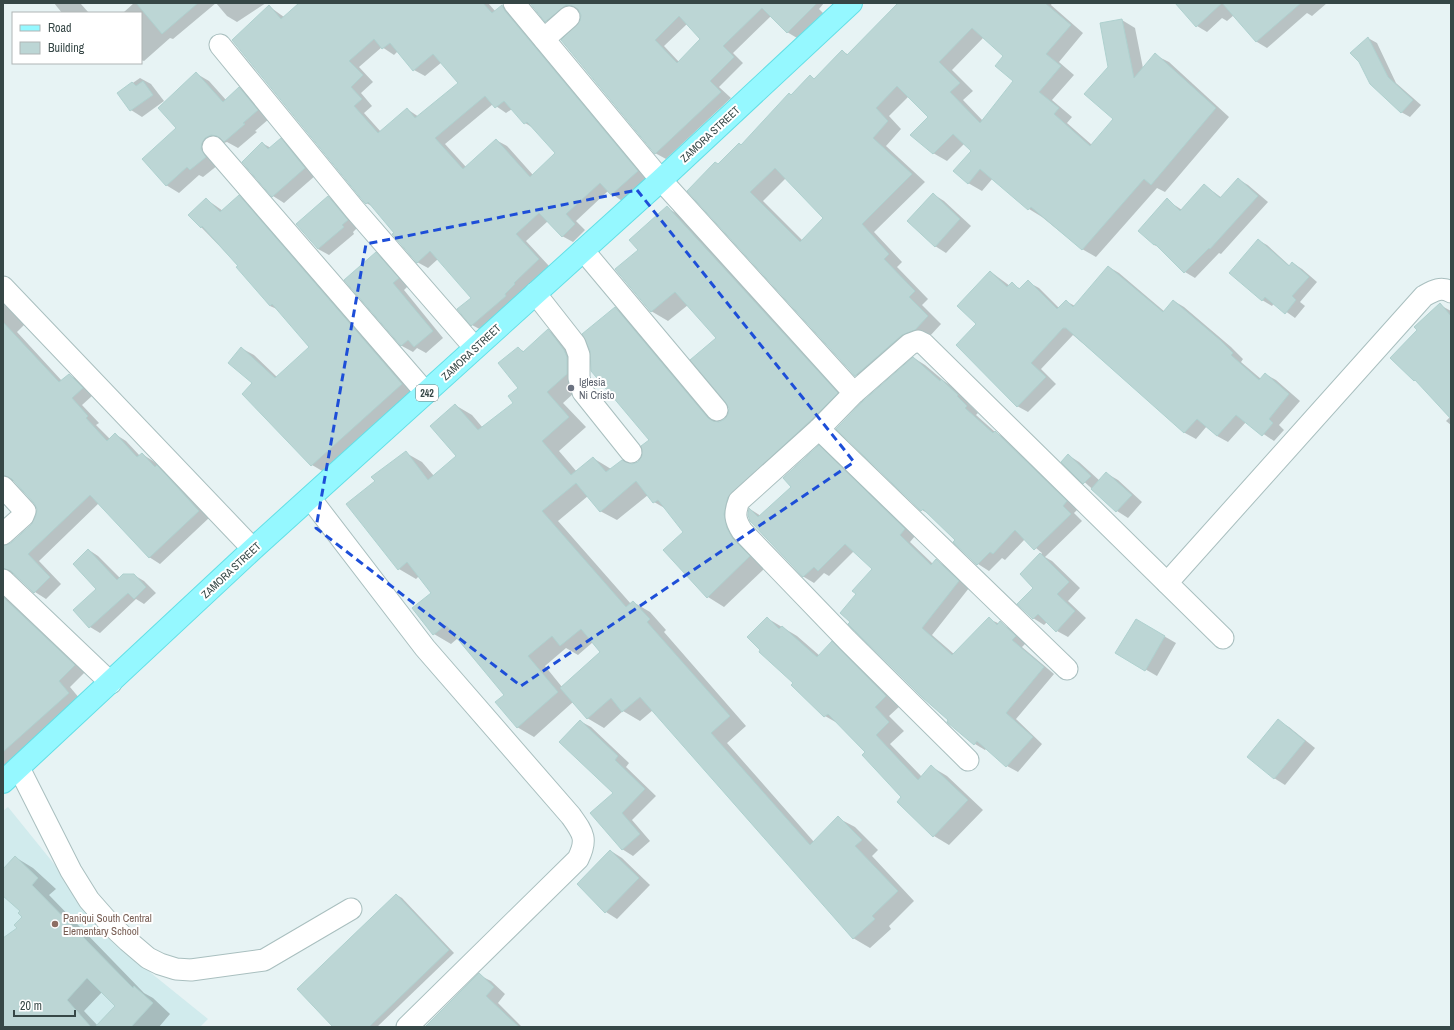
<svg xmlns="http://www.w3.org/2000/svg" width="1454" height="1030" font-family="'Archivo Narrow',sans-serif">
  <style>
    .education { fill: #d1ebed }
    .shadow { fill: #0003; fill-rule: evenodd }
    .building { fill: #bcd6d5; stroke: #afd1cf; fill-rule: evenodd }
    .lines { fill: none; stroke-linecap: round; stroke-linejoin: round }
    .minor-casing { stroke: #a9bfbf; stroke-width: 23 }
    .major-casing { stroke: #63dfe6; stroke-width: 24 }
    .minor { stroke: #fff; stroke-width: 21 }
    .major { stroke: #95f8ff; stroke-width: 22 }
    .marked { fill: none; stroke: #1d4ed8; stroke-width: 3; stroke-dasharray: 8 5; stroke-linejoin: round }
    .worship-dot { fill: #6b7280; stroke: #fff; stroke-width: 1.5 }
    .education-dot { fill: #8d6e63; stroke: #fff; stroke-width: 1.5 }
    .labels { text-anchor: middle; stroke-width: 4; stroke-linejoin: round; paint-order: stroke }
    .shield { fill: #fff; stroke: #727e7e; stroke-width: 1 }
    .shield-label { font-size: 10px; font-weight: bold; fill: #364746 }
    .street-label { font-size: 11px; fill: #364746; stroke: #fff }
    .worship-label { font-size: 11px; fill: #5b616d; stroke: #fff; text-anchor: start }
    .education-label { font-size: 11px; fill: #785e54; stroke: #fff; text-anchor: start }
  </style>
  <rect width="100%" height="100%" fill="#e7f3f4"/>
  <path class="education" d="M8,807L63,875L151,973L208,1019L200,1027H3V811Z"/>
  <g class="shadow">
    <path d="M54,3H80L89,13H62Z"/>
    <path d="M134,3H266L237,22L227,16L216,3L173,39L170,38L144,61L141,60V13L124,12Z"/>
    <path d="M301,3H488L496,12L502,6L513,12L648,178L622,201L608,191L576,221L585,230L573,242L562,236L548,221L526,241L549,266L483,331L472,325L473,298L438,259L428,268L417,262L374,207L366,203L270,7L284,17ZM382,47L394,55L398,51L414,70L425,76L442,62L459,83L419,117L407,109L381,132L364,113L372,106L361,93L373,82L359,67ZM493,104L506,113L512,109L525,123L535,129L557,153L533,175L507,146L496,140L466,167L445,144Z"/>
    <path d="M531,3H824L819,9L823,13L797,38L787,32L771,16L733,53L743,63L719,87L731,98L666,159L655,153L581,22L580,11H577L556,27L546,21ZM687,24L702,39L679,62L664,46Z"/>
    <path d="M899,3H1052L1051,5L1083,33L1059,62L1074,75L1052,100L1072,117L1067,123L1092,145L1114,119L1109,67L1122,20L1135,28L1143,68L1155,55L1169,62L1229,117L1165,192L1157,188L1096,257L1082,249L1042,217L1029,209L993,178L982,191L968,183L972,151L964,144L947,161L933,153L930,117L909,96L889,116L901,129L886,146L925,182L874,232L902,262L897,267L928,299L922,305L941,324L929,337L869,383L856,375L718,165L740,144L742,145L810,76L815,79L842,51L849,55ZM984,37L1005,56L1015,81L983,121L963,100L973,91L952,70ZM786,178L825,218L803,241L763,201Z"/>
    <path d="M1183,3H1327L1312,16L1307,13L1267,48L1257,42L1234,15L1227,21L1222,18L1207,32L1197,26Z"/>
    <path d="M1368,38L1377,43L1396,83L1421,105L1410,117L1401,112L1352,53Z"/>
    <path d="M197,74L209,81L226,100L239,88L252,95L270,118L255,131L257,132L238,148L227,142L218,145V165L203,177L199,175L179,193L166,185L178,128Z"/>
    <path d="M140,78L151,84L164,101L142,117L131,110L118,93Z"/>
    <path d="M281,139L292,146L316,175L284,203L273,196L243,162L262,143L271,148Z"/>
    <path d="M1238,179L1248,185L1268,202L1221,254L1219,253L1195,278L1185,272L1163,249L1154,245L1167,200L1182,210L1204,185L1222,198Z"/>
    <path d="M933,194L944,201L971,226L946,253L935,246Z"/>
    <path d="M239,196L251,203L414,391L324,472L312,465L244,394L254,383L241,348L254,355L277,377L310,348L279,310L270,306L239,266L201,227L206,199L223,211Z"/>
    <path d="M328,197L340,204L358,227L353,232L354,234L329,255L318,249Z"/>
    <path d="M667,208L687,219L854,403L745,506L740,524L766,567L724,607L708,597L685,532L668,510L654,502L648,495L617,520L600,511L588,496L558,521L631,604L633,602L650,612L666,630L664,632L746,726L727,743L814,842L838,818L855,827L878,850L872,856L914,901L889,926L891,929L870,948L853,938L653,710L640,721L623,711L604,728L587,718L573,702L534,737L517,727L505,695L458,638L451,644L434,634L433,593L419,576L416,579L399,569L376,482L406,453L422,462L434,476L458,456L455,405L472,415L483,428L515,403L519,388L518,348L525,352L548,330L565,340L584,384L563,403L586,427L559,451L577,472L593,458L611,469L639,462L650,440L615,308L632,318L720,423L725,420L729,415L730,408L717,338L688,305L668,321L651,311L639,250ZM593,642L602,652L562,687L545,666L566,648L578,655Z"/>
    <path d="M1258,240L1267,245L1290,266L1293,263L1302,269L1317,282L1300,302L1305,306L1295,318L1274,303L1272,306L1262,300Z"/>
    <path d="M376,254L387,260L409,285L404,290L443,338L426,353L417,348L413,352L402,346L346,280Z"/>
    <path d="M1109,267L1119,273L1165,312L1174,301L1184,307L1231,347L1243,359L1241,362L1261,379L1265,374L1276,380L1300,401L1279,425L1284,430L1274,441L1246,422L1228,442L1217,436L1207,426L1196,439L1185,433L1141,392L1073,335L1041,369L1056,384L1028,412L1017,406L977,324L991,272L1010,286L1012,284L1021,289L1028,282L1039,288L1059,308L1066,301L1075,306Z"/>
    <path d="M3,298L25,324L17,332L62,381L69,375L80,381L93,395L82,405L99,423L96,425L110,439L115,434L126,441L140,456L142,454L153,461L168,473L210,517L160,564L149,557L99,503L39,561L61,584L46,599L35,592L14,574H11L3,582V546L12,544L32,526L37,516L38,508L35,502L15,481H12L3,490Z"/>
    <path d="M1440,305L1451,311V425L1446,421L1450,417L1420,383L1415,380Z"/>
    <path d="M914,358L925,365L944,381L953,387L969,402L968,403L978,413L976,415L995,432L1007,439L1078,509L1074,513L1082,521L1045,557L1052,561L1080,588L1068,601L1086,618L1068,637L1057,631L1047,622L1044,625L1033,618L1035,588L1021,574L1042,553L1025,539L1005,560L1002,558L989,571L978,564L954,542L957,540L932,516L922,510Z"/>
    <path d="M819,447L829,453L915,536L910,542L933,564L937,561L947,567L969,588L932,635L954,654L989,619L1011,629L1026,643L1022,647L1054,674L1016,719L1042,744L1018,772L1007,766L987,748L985,750L975,744L950,720L857,594L873,569L854,551L829,576L824,573L814,583L804,577L752,523L750,509L761,516L793,487Z"/>
    <path d="M1068,455L1079,462L1100,481L1106,473L1118,480L1142,502L1128,518L1117,511L1062,462Z"/>
    <path d="M89,550L98,556L120,578L134,575L144,581L156,593L144,604L136,599L100,633L90,627L74,610L98,589Z"/>
    <path d="M3,591L85,672L70,687L80,699L3,773Z"/>
    <path d="M767,618L797,636L820,656L832,643L847,651L901,705L889,716L904,731L890,744L922,777L932,767L947,776L983,810L949,845L934,836L898,802L903,797L866,752L839,724L825,716L794,683Z"/>
    <path d="M1136,620L1176,643L1157,676L1117,653Z"/>
    <path d="M580,721L591,727L629,763L626,767L656,796L632,820L650,841L633,856L622,849L614,793Z"/>
    <path d="M1278,721L1289,727L1315,748L1285,785L1274,778Z"/>
    <path d="M611,851L622,858L650,885L617,919L606,912Z"/>
    <path d="M15,857L33,868L56,889L49,895L144,993L153,998L170,1014L159,1027H3V939L19,928L23,917L21,911L3,894V871ZM102,992L116,1006L98,1026L84,1011Z"/>
    <path d="M397,895L402,898L454,953L377,1027H335Z"/>
    <path d="M479,975L491,981L505,994L498,1003L522,1027H440Z"/>
  </g>
  <g class="building">
    <path d="M136,3H198L162,34Z"/>
    <path d="M299,3H483L492,13L502,5L505,11L638,171L611,195L600,183L566,214L575,224L562,237L539,213L516,234L539,259L514,283L515,284L505,294L506,296L471,326L457,309L471,298L430,251L417,263L392,234L394,233L368,202L366,204L364,202L232,40L269,5L281,19ZM374,39L382,49L390,43L413,71L433,54L458,83L415,118L407,108L378,133L354,106L362,99L351,87L363,75L349,61ZM485,96L495,108L504,101L524,124L527,122L555,153L530,177L496,139L463,169L435,138Z"/>
    <path d="M530,3H817L787,33L762,8L723,46L734,57L710,81L721,92L655,154L561,40L580,21L581,15L578,9L572,6L566,5L545,22ZM679,16L700,39L677,63L655,40Z"/>
    <path d="M898,3H1045L1071,25L1046,54L1061,66L1039,92L1059,108L1054,114L1090,146L1113,119L1084,94L1108,67L1100,23L1122,19L1134,78L1155,53L1216,108L1151,185L1144,179L1082,250L1031,207L1028,210L980,169L968,184L953,171L971,151L953,134L933,154L910,135L928,117L897,86L876,108L888,121L873,138L912,174L862,224L889,254L884,259L915,291L909,297L928,316L915,330L902,335L855,376L687,191L715,162L718,164L739,143L741,145L789,93L791,95L810,75L814,79L842,50L847,55ZM972,28L1003,56L995,66L1013,81L980,123L950,92L960,83L939,62ZM775,168L823,218L800,242L750,192Z"/>
    <path d="M1175,3H1301L1256,42L1222,3L1196,27Z"/>
    <path d="M1368,37L1388,77L1413,100L1401,113L1370,84L1359,62L1350,53Z"/>
    <path d="M196,72L223,102L239,87L258,110L243,123L245,124L224,142L217,136L211,135L205,138L202,143L201,149L206,157L190,170L187,167L166,186L142,159L176,128L158,108Z"/>
    <path d="M143,81L153,95L130,111L117,93L132,82L136,86Z"/>
    <path d="M281,138L305,168L272,197L242,162L262,142L268,149Z"/>
    <path d="M1238,178L1258,196L1210,249L1209,248L1184,273L1155,244L1154,245L1138,231L1167,198L1180,211L1204,184L1220,198Z"/>
    <path d="M933,193L960,219L935,247L907,221Z"/>
    <path d="M239,195L402,384L311,466L242,394L252,383L228,363L241,347L275,378L309,347L272,304L270,306L236,267L238,266L202,226L201,228L188,215L206,198L220,212Z"/>
    <path d="M328,196L348,220L342,225L344,227L318,249L296,224Z"/>
    <path d="M667,206L838,393L811,420L728,497L724,514L727,528L733,539L750,556L707,598L663,550L683,532L658,500L653,503L636,481L600,512L576,483L542,511L626,607L633,601L650,619L647,622L730,716L711,733L810,845L838,816L862,840L855,846L898,891L872,916L875,919L853,939L640,697L622,712L611,698L587,719L560,688L600,652L581,629L560,646L552,636L528,656L558,692L517,728L495,702L504,695L446,625L433,635L412,608L431,593L407,562L398,570L346,504L375,481L371,477L406,451L428,480L456,456L430,426L455,404L478,430L513,403L508,396L518,388L498,363L518,347L523,352L548,329L564,350L567,357V374L547,392L569,417L542,441L571,475L593,457L606,472L622,460L632,464L638,462L642,456L641,446L649,440L591,371L590,351L582,334L615,307L708,418L713,421L719,422L725,419L728,414L729,408L726,403L690,360L716,338L675,292L651,312L615,269L638,250L629,240Z"/>
    <path d="M1258,239L1289,266L1292,262L1309,277L1292,296L1296,300L1285,314L1265,297L1262,301L1229,273Z"/>
    <path d="M376,252L399,278L393,283L433,331L414,347L408,340L401,346L344,280Z"/>
    <path d="M1108,266L1163,312L1173,300L1220,340L1233,353L1231,355L1259,380L1265,373L1289,394L1269,419L1273,423L1262,436L1236,415L1217,436L1197,419L1184,433L1066,328H1063L1031,363L1046,377L1017,407L956,345L976,324L957,306L990,271L1007,287L1012,282L1019,289L1028,280L1057,309L1066,300L1073,307Z"/>
    <path d="M1440,303L1451,316V419L1415,380L1414,381L1390,358L1417,330L1414,327Z"/>
    <path d="M3,322L59,382L69,374L83,388L72,398L88,416L86,418L107,441L115,433L137,457L142,453L155,467L157,465L199,511L149,558L90,495L28,554L50,577L34,593L11,571L3,568V546L11,543L31,525L36,515L37,509L34,503L12,479L3,475Z"/>
    <path d="M913,357L940,381L941,379L958,395L957,396L967,406L965,408L993,433L995,431L1067,501L1063,506L1071,514L1034,550L1015,530L993,554L990,552L977,565L953,542L955,540L923,509L921,511L836,429L862,402Z"/>
    <path d="M819,445L905,529L900,535L931,565L936,559L959,581L922,628L952,655L989,617L997,625L1000,621L1016,636L1012,640L1044,667L1006,713L1033,737L1006,767L977,741L974,745L948,723L947,722L948,720L923,698L856,632L848,624L850,622L840,613L856,594L852,591L872,569L845,544L818,571L814,567L803,577L750,521L748,515L749,508L758,517L791,487L783,478Z"/>
    <path d="M1068,454L1091,476L1083,484L1061,462Z"/>
    <path d="M1106,472L1132,495L1116,512L1091,489Z"/>
    <path d="M88,549L117,580L123,574H134L146,587L134,599L128,593L89,628L73,610L96,589L73,564Z"/>
    <path d="M1040,553L1069,582L1057,594L1075,611L1056,632L1038,614L1033,619L1017,604L1033,588L1020,574Z"/>
    <path d="M3,597L75,665L59,681L69,693L3,752Z"/>
    <path d="M767,617L779,629L782,626L817,657L832,641L886,696L875,707L889,722L876,735L918,780L931,765L968,800L933,837L897,802L901,797L862,755L865,752L828,714L824,717L791,685L793,683L759,652L760,650L747,637Z"/>
    <path d="M1136,619L1165,636L1145,671L1115,653Z"/>
    <path d="M1278,719L1305,741L1274,779L1247,757Z"/>
    <path d="M580,720L618,756L615,760L645,789L622,813L640,834L622,850L590,813L613,793L559,742Z"/>
    <path d="M610,850L639,878L605,913L577,884Z"/>
    <path d="M15,856L38,878L32,885L133,988L134,986L153,1003L131,1027H95L115,1006L87,978L67,1000L91,1027H3V938L17,928L14,925L22,917L18,913L20,911L3,896V869Z"/>
    <path d="M396,894L449,950L369,1027H333L297,989Z"/>
    <path d="M479,973L494,987L486,996L519,1027H425Z"/>
  </g>
  <g class="lines">
    <defs>
      <g id="minor">
        <path d="M514,3L661,180L854,393"/>
        <path d="M544,39L569,17"/>
        <path d="M220,45L355,210L475,348"/>
        <path d="M213,147L426,393"/>
        <path d="M583,250L717,410"/>
        <path d="M3,287L253,549"/>
        <path d="M535,293L575,344L579,355V378L583,392L631,452"/>
        <path d="M819,429L1067,669"/>
        <path d="M3,487L25,511L23,516L3,534"/>
        <path d="M310,498L425,648L571,816C583,833 588,839 578,859L407,1027"/>
        <path d="M3,580L111,683"/>
        <path d="M1167,583L1424,296C1433,291 1441,286 1451,292"/>
        <path d="M968,760L847,640L742,531C735,520 734,514 739,501L819,429L854,393L910,344L918,341L924,344L1223,638"/>
        <path d="M19,768L71,871L89,900L111,925L128,941L148,958L160,964L176,969L191,970L264,960L351,909"/>
      </g>
      <path id="major" d="M3,782L253,549L661,180L851,3"/>
    </defs>
    <use href="#minor" class="minor-casing"/>
    <use href="#major" class="major-casing"/>
    <use href="#minor" class="minor"/>
    <use href="#major" class="major"/>
  </g>
  <path class="marked" d="M637,190L854,462L521,686L316,528L366,244Z"/>
  <circle class="worship-dot" cx="571" cy="388" r="4"/>
  <circle class="education-dot" cx="55" cy="924" r="4"/>
  <g class="labels">
    <rect class="shield" x="416" y="385" width="22" height="16" rx="3"/>
    <g class="shield-label">
      <text x="427" y="397">242</text>
    </g>
    <g class="street-label">
      <text transform="translate(710 134) rotate(-43)" y="4">ZAMORA STREET</text>
      <text transform="translate(471 352) rotate(-43)" y="4">ZAMORA STREET</text>
      <text transform="translate(231 570) rotate(-43)" y="4">ZAMORA STREET</text>
    </g>
    <g class="worship-label">
      <text x="579" y="386">Iglesia<tspan x="579" dy="13">Ni Cristo</tspan></text>
    </g>
    <g class="education-label">
      <text x="63" y="922">Paniqui South Central<tspan x="63" dy="13">Elementary School</tspan></text>
    </g>
  </g>
  <rect width="1454" height="1030" fill="none" stroke="#364746" stroke-width="8"/>
  <rect x="12" y="12" width="130" height="52" fill="#ffffff" stroke="#afb5b5"/>
  <rect x="20" y="25" width="20" height="6" fill="#95f8ff" stroke="#afb5b5"/>
  <text x="48" y="32" font-size="12" fill="#364746">Road</text>
  <rect x="20" y="42" width="20" height="12" fill="#bcd6d5" stroke="#afb5b5"/>
  <text x="48" y="52" font-size="12" fill="#364746">Building</text>
  <path d="M14 1010v6h61v-6" fill="none" stroke="#364746" stroke-width="2"/>
  <text x="20" y="1010" font-size="12" fill="#364746" stroke="#ffffff" stroke-width="3" paint-order="stroke">20 m</text>
</svg>
